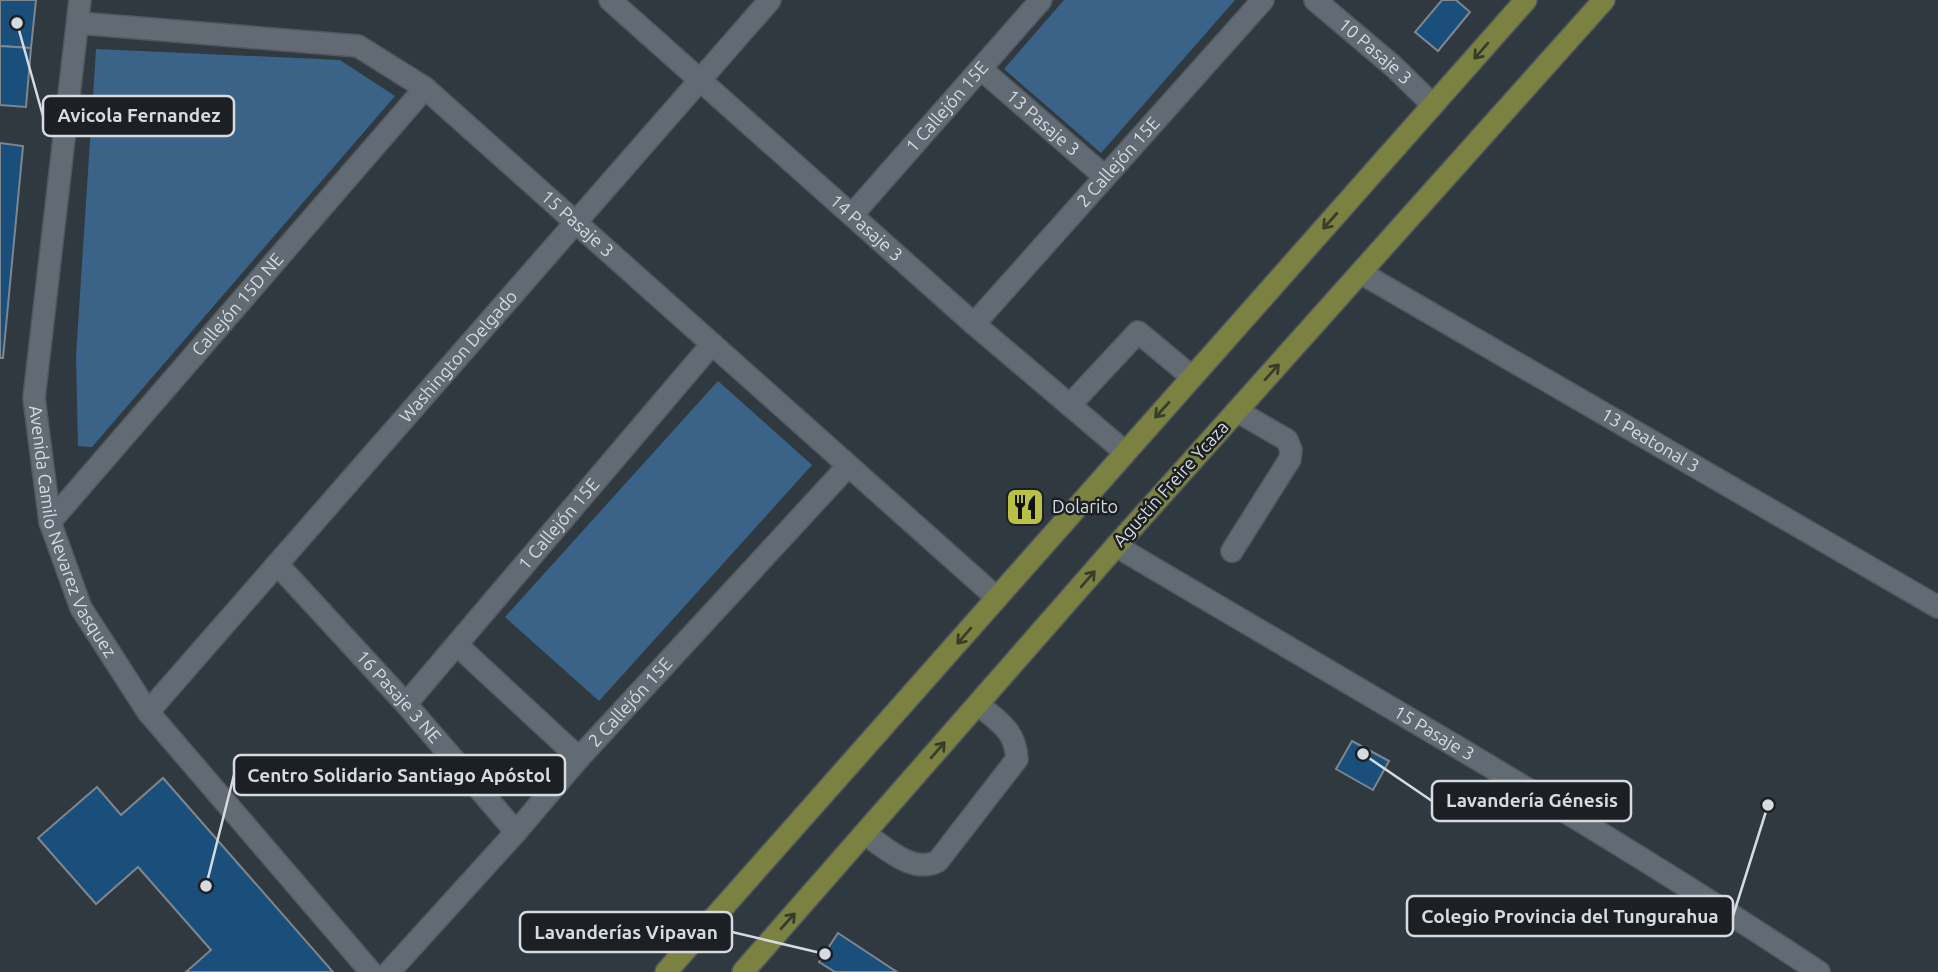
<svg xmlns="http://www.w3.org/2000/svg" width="1938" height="972" font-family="Ubuntu,sans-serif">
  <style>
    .green { fill: #3a6387 }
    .building { fill: #1a4f7b; stroke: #7d868f; stroke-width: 2 }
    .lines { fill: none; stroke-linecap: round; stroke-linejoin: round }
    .minor-casing { stroke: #51585e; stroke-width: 24 }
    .major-casing { stroke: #51585e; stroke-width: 24 }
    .minor { stroke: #626b74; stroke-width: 21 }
    .major { stroke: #7b8241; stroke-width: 21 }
    .oneway { stroke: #383d2c }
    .labels { text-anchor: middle; stroke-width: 5; stroke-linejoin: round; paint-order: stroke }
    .street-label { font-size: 18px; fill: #d5dbe0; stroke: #1c1f23 }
    .poi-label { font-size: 18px; fill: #d5dbe0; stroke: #1c1f23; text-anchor: start }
    .leader { fill: none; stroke: #d5dbe0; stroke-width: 2.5 }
    .callout-dot { fill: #d5dbe0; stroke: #1c1f23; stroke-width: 2.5 }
    .callout { fill: #1c1f23; stroke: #d5dbe0; stroke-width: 2.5 }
    .callout-label { font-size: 19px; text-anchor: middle; font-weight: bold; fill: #d5dbe0 }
  </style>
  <rect width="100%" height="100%" fill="#303940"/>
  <g class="green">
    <path d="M1064,0H1235L1101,153L1004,69Z"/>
    <path d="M96,49L340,60L395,96L92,447L78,446L76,356Z"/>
    <path d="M718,381L812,465L599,701L505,617Z"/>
  </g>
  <g class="building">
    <path d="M0,0H36L31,48L0,46Z"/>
    <path d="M1442,0H1456L1470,12L1438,51L1415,32Z"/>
    <path d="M0,46L31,48L26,107L0,105Z"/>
    <path d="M0,143L23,146L3,358H0Z"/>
    <path d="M1352,741L1389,761L1373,790L1336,769Z"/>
    <path d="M163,778L333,972H186L211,950L138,867L96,904L38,838L97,787L121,815Z"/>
    <path d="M838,933L897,972H835L819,962Z"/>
  </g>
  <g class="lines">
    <defs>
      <g id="minor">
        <path id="s1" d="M80,0L34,398L50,522L81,608L148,712L371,972"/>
        <path id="s2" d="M610,0L974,324L1125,452"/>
        <path id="s3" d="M1315,0L1393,66L1433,105"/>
        <path id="s4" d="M78,23L358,46L425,88L997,598"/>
        <path id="s5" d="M981,69L1104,176"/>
        <path id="s6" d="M852,215L1041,0"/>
        <path id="s7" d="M1361,273L1938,607"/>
        <path id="s8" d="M974,324L1263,0"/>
        <path d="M1070,405L1138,332L1192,377"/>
        <path id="s9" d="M50,522L425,88"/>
        <path id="s10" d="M1116,546C1352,686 1591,821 1819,972"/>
        <path d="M1232,551L1290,459L1291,450L1287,440L1237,411"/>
        <path id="s11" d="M277,564L406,704L516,832"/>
        <path d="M457,645L579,758"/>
        <path id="s12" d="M406,704L712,344"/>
        <path id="s13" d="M148,712L770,0"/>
        <path d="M865,834C885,847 913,875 938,861L1017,759C1015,730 1000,723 979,705"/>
        <path id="s14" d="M389,972L516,832L579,758L848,466"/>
      </g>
      <g id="major">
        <path d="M666,972L1526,0"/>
        <path d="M743,972L1116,546L1604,0"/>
      </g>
    </defs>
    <use href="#minor" class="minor-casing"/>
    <use href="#major" class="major-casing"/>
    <use href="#minor" class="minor"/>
    <use href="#major" class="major"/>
  </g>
  <defs><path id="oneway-shaft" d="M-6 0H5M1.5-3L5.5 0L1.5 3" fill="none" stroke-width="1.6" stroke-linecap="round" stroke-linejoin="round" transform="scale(1.75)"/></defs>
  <g class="oneway">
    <use href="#oneway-shaft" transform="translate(1481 51) rotate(131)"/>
    <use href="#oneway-shaft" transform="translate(1330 221) rotate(132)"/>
    <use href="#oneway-shaft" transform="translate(1272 372) rotate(-48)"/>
    <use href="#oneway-shaft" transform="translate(1162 410) rotate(132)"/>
    <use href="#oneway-shaft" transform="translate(1088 579) rotate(-49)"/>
    <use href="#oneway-shaft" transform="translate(964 636) rotate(131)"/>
    <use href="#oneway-shaft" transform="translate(938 750) rotate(-49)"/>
    <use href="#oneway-shaft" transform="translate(788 921) rotate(-48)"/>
  </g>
  <defs>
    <symbol id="restaurant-square" viewBox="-11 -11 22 22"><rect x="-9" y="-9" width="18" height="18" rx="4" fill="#b9c046" stroke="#1c1f23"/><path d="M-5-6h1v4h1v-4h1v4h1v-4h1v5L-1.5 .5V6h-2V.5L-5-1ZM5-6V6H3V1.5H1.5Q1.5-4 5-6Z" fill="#111"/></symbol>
  </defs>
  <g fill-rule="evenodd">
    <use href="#restaurant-square" x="1003" y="485" width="44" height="44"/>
  </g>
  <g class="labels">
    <g class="street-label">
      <text dy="6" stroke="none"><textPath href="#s3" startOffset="79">10 Pasaje 3</textPath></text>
      <text dy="6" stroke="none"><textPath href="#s6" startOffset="144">1 Callejón 15E</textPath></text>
      <text dy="6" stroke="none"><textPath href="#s5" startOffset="82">13 Pasaje 3</textPath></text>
      <text dy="6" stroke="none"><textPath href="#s8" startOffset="217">2 Callejón 15E</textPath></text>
      <text dy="6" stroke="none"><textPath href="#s4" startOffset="564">15 Pasaje 3</textPath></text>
      <text dy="6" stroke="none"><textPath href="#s2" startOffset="343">14 Pasaje 3</textPath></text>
      <text dy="6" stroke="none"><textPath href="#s9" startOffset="287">Callejón 15D NE</textPath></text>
      <text dy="6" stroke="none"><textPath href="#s13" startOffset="472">Washington Delgado</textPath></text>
      <text dy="6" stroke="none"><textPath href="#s7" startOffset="334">13 Peatonal 3</textPath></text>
      <text transform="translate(1171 484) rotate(-48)" y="6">Agustín Freire Ycaza</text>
      <text dy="6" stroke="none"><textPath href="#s12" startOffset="236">1 Callejón 15E</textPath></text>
      <text dy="6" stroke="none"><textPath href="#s1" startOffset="541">Avenida Camilo Nevarez Vasquez</textPath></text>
      <text dy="6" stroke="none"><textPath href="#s11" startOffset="180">16 Pasaje 3 NE</textPath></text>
      <text dy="6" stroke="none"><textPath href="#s14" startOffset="362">2 Callejón 15E</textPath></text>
      <text dy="6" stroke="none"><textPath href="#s10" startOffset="369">15 Pasaje 3</textPath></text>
    </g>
    <g class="poi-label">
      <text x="1052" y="513">Dolarito</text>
    </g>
  </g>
  <path class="leader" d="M17 23L43 116M206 886L234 775M1363 754L1432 801M1768 805L1733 916M825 954L732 932"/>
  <g class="callout-dot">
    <circle cx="17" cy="23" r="7"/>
    <circle cx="206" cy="886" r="7"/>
    <circle cx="1363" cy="754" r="7"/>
    <circle cx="1768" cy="805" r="7"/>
    <circle cx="825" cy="954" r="7"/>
  </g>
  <g class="callout">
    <rect x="43" y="96" width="191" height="40" rx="7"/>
    <rect x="234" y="755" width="331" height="40" rx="7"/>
    <rect x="1432" y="781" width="199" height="40" rx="7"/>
    <rect x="1407" y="896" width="326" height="40" rx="7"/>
    <rect x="520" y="912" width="212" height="40" rx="7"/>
  </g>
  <g class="callout-label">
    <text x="139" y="122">Avicola Fernandez</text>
    <text x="399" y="782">Centro Solidario Santiago Apóstol</text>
    <text x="1532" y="807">Lavandería Génesis</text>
    <text x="1570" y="923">Colegio Provincia del Tungurahua</text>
    <text x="626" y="939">Lavanderías Vipavan</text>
  </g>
</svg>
